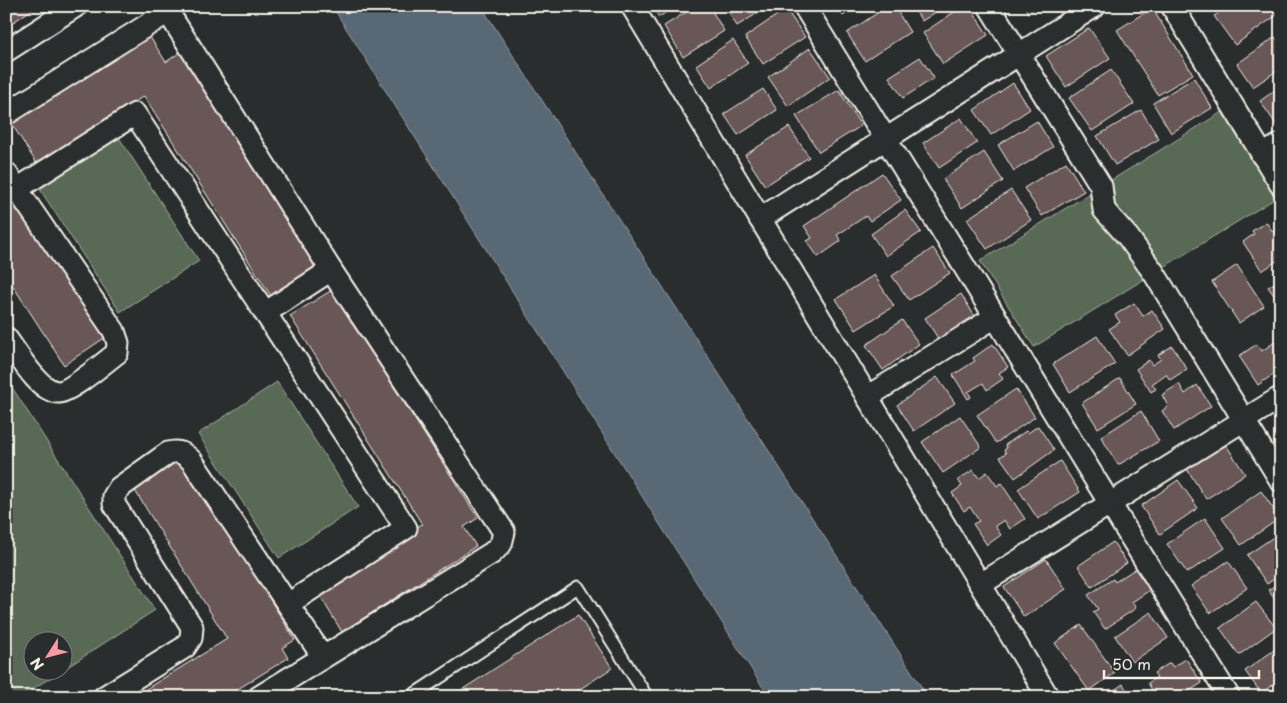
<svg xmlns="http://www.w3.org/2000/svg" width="1287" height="703" font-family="'Playpen Sans',sans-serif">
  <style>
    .green { fill: #586b55; stroke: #a6ae9e }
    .water { fill: #596875; stroke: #979fa3 }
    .building { fill: #695757; stroke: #f4f1e8 }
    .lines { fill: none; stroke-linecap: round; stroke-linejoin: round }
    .service-casing { stroke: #f4f1e8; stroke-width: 15 }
    .minor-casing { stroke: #f4f1e8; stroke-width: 25 }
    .service { stroke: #2a2d2e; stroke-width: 11 }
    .minor { stroke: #2a2d2e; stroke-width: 21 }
  </style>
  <rect width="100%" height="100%" fill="#2a2d2e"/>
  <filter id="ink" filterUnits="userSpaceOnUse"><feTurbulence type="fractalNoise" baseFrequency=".02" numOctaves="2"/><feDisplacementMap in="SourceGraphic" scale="10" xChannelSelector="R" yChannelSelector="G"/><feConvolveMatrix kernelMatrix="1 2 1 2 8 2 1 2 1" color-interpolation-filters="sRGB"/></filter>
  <g filter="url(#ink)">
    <g class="green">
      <path d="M1222,112L1276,198L1034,347L980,261Z"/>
      <path d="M118,136L199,261L120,312L39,188Z"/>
      <path d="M6,378L155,610L63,670L62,640H32V670L61,671L20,697H6Z"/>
      <path d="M277,382L358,507L279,558L198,434Z"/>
    </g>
    <path class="water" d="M332,6H481L928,697H769Z"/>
    <g class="building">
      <path d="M6,6H37L6,27Z"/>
      <path d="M652,6H676L659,17Z"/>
      <path d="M696,6H709L724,31L683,57L664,26Z"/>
      <path d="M725,6H769L737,26Z"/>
      <path d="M837,6H857L843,16Z"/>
      <path d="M888,6H894L910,32L865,61L847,33Z"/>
      <path d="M912,6H945L922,21Z"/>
      <path d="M963,6H969L988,35L943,64L923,33Z"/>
      <path d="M1024,6H1039L1028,13Z"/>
      <path d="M1229,6H1280L1281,12L1235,45L1214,16Z"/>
      <path d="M1152,8L1193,74L1158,95L1117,30Z"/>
      <path d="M786,9L805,37L763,64L745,37Z"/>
      <path d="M1089,28L1110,58L1066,87L1046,56Z"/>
      <path d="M148,34L166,62L182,51L319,266L271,296L144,96L37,164L10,121Z"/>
      <path d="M1275,37L1281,45V68L1253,87L1237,64Z"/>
      <path d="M733,40L748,63L711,88L696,65Z"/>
      <path d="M810,48L830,77L788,106L768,77Z"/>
      <path d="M920,57L934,78L903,98L889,77Z"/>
      <path d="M1111,70L1134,104L1092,131L1069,98Z"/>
      <path d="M1194,78L1212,108L1171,133L1153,103Z"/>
      <path d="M1013,83L1030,109L991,135L974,110Z"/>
      <path d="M1281,86V129L1280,130L1260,101Z"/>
      <path d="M763,89L777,110L738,135L724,114Z"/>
      <path d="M839,90L861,126L819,152L796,116Z"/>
      <path d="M1141,110L1159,139L1115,165L1097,136Z"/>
      <path d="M961,118L977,143L939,168L923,143Z"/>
      <path d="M1037,121L1053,147L1014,171L998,145Z"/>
      <path d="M789,127L809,157L765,186L745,155Z"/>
      <path d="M984,152L1003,181L962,208L943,179Z"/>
      <path d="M1066,162L1084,191L1042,216L1024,188Z"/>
      <path d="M882,173L901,200L870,221L866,216L837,235L841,241L818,257L807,241L812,238L804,226Z"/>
      <path d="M6,183L106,337L64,365L6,275Z"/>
      <path d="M1011,190L1031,220L987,249L967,219Z"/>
      <path d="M905,210L921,232L886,256L871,234Z"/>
      <path d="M1266,222L1273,232L1281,227V258L1262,271L1243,242L1254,234L1252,231Z"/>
      <path d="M933,248L950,273L909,300L892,276Z"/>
      <path d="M1237,265L1264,306L1239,323L1212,282Z"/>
      <path d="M874,275L894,306L856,330L836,299Z"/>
      <path d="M1281,279V305L1268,287Z"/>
      <path d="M332,290L478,518L464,527L476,546L342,632L317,591L422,524L290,316Z"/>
      <path d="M961,294L977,320L941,343L925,318Z"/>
      <path d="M1134,303L1143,316L1152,310L1165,329L1127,355L1109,329L1120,322L1115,315Z"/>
      <path d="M902,320L919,344L883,370L866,345Z"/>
      <path d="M1097,336L1115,364L1070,392L1053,364Z"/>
      <path d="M1279,339L1281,341V369L1258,385L1239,356L1257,344L1262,351Z"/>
      <path d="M993,344L1008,367L999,373L1003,379L987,390L983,383L968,392L971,397L968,399L953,375L975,361L973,358Z"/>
      <path d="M1172,346L1187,369L1170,380L1166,374L1152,384L1156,389L1151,392L1136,369L1149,360L1152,365L1161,359L1158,355Z"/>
      <path d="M937,377L955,403L914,431L897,405Z"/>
      <path d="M1120,378L1136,404L1098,428L1082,403Z"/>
      <path d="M1179,384L1185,394L1197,385L1211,406L1174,430L1162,411L1168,406L1162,395Z"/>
      <path d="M1016,389L1035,417L996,443L977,415Z"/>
      <path d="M1141,411L1159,441L1118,465L1101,437Z"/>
      <path d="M960,416L981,447L943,473L922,442Z"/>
      <path d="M1038,426L1054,450L1015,478L1000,457L1006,453L1004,450L1007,448L1005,445L1026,431L1028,433Z"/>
      <path d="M1226,445L1245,474L1206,499L1187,469Z"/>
      <path d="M183,458L295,640L282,648L288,658L225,697H133L227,639L134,489Z"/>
      <path d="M1060,461L1080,492L1038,519L1018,489Z"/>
      <path d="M973,470L979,478L987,472L997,486L1001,483L1025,519L1010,529L1004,520L995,526L1001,535L987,545L973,524L979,521L970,507L964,511L952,493L962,486L958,480Z"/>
      <path d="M1178,480L1198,508L1160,534L1141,506Z"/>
      <path d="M1261,491L1280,518L1241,545L1222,518Z"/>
      <path d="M1205,518L1225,548L1187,573L1167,544Z"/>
      <path d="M1281,532V574L1267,584L1247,555Z"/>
      <path d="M1113,542L1127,563L1092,587L1078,566Z"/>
      <path d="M1046,559L1066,589L1024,617L1004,587Z"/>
      <path d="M1228,561L1247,588L1210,613L1191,586Z"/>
      <path d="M1135,569L1150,590L1132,602L1136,608L1105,629L1093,612L1098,609L1088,595L1113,579L1115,582Z"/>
      <path d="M1281,582V608L1268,590Z"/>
      <path d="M1256,602L1276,628L1239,655L1220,628Z"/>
      <path d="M1151,612L1168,638L1132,662L1115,636Z"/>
      <path d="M578,615L612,668L568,697H464L460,691Z"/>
      <path d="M1081,625L1115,673L1089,691L1055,643Z"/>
      <path d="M1281,645V679L1261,693L1245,671Z"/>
      <path d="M1186,659L1202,683L1180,697H1156L1148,683L1157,677L1154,673L1170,663L1173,667Z"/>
      <path d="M1123,684L1131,697H1098L1105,692L1107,695Z"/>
    </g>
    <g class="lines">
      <defs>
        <path id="service" d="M410,697L578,587L647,697"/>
        <g id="minor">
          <path d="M632,6L1048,697"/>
          <path d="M804,6L1229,697"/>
          <path d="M989,6L1101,186L1104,210L1128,237L1154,273L1281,481"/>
          <path d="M1172,6L1281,185"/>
          <path d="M6,51L76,6"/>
          <path d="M6,114L168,12L331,270L504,532L501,544L492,553L259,697"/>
          <path d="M1262,155L1281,144"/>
          <path d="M6,173L114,331L118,343L117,353C106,361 71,391 59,392C39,393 17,352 6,338"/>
          <path d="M17,189L135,114L406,528L288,604"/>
          <path d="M760,219L1095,6"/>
          <path d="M265,313L331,270"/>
          <path d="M867,397L995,317"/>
          <path d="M981,584L1281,397"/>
          <path d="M104,697L185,647L191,638L192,627L114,504V496L119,488L168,453C179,450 184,453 192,461L323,657"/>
        </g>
      </defs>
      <use href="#service" class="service-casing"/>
      <use href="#minor" class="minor-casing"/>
      <use href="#service" class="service"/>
      <use href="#minor" class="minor"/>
    </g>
  </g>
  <rect width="1287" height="703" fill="none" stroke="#2a2d2e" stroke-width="25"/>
  <rect x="12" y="12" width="1262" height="678" fill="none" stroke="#f4f1e8" stroke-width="2" filter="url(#ink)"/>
  <g transform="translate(48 656) rotate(234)"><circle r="24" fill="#2a2d2e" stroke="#7b7b78"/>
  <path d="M0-4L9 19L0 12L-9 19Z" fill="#ff9aa2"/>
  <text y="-8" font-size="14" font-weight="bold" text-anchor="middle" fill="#f4f1e8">N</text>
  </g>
  <path d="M1104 670v8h155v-8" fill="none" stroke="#f4f1e8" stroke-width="2.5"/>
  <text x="1112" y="670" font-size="15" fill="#f4f1e8" stroke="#2a2d2e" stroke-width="4" paint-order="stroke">50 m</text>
</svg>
